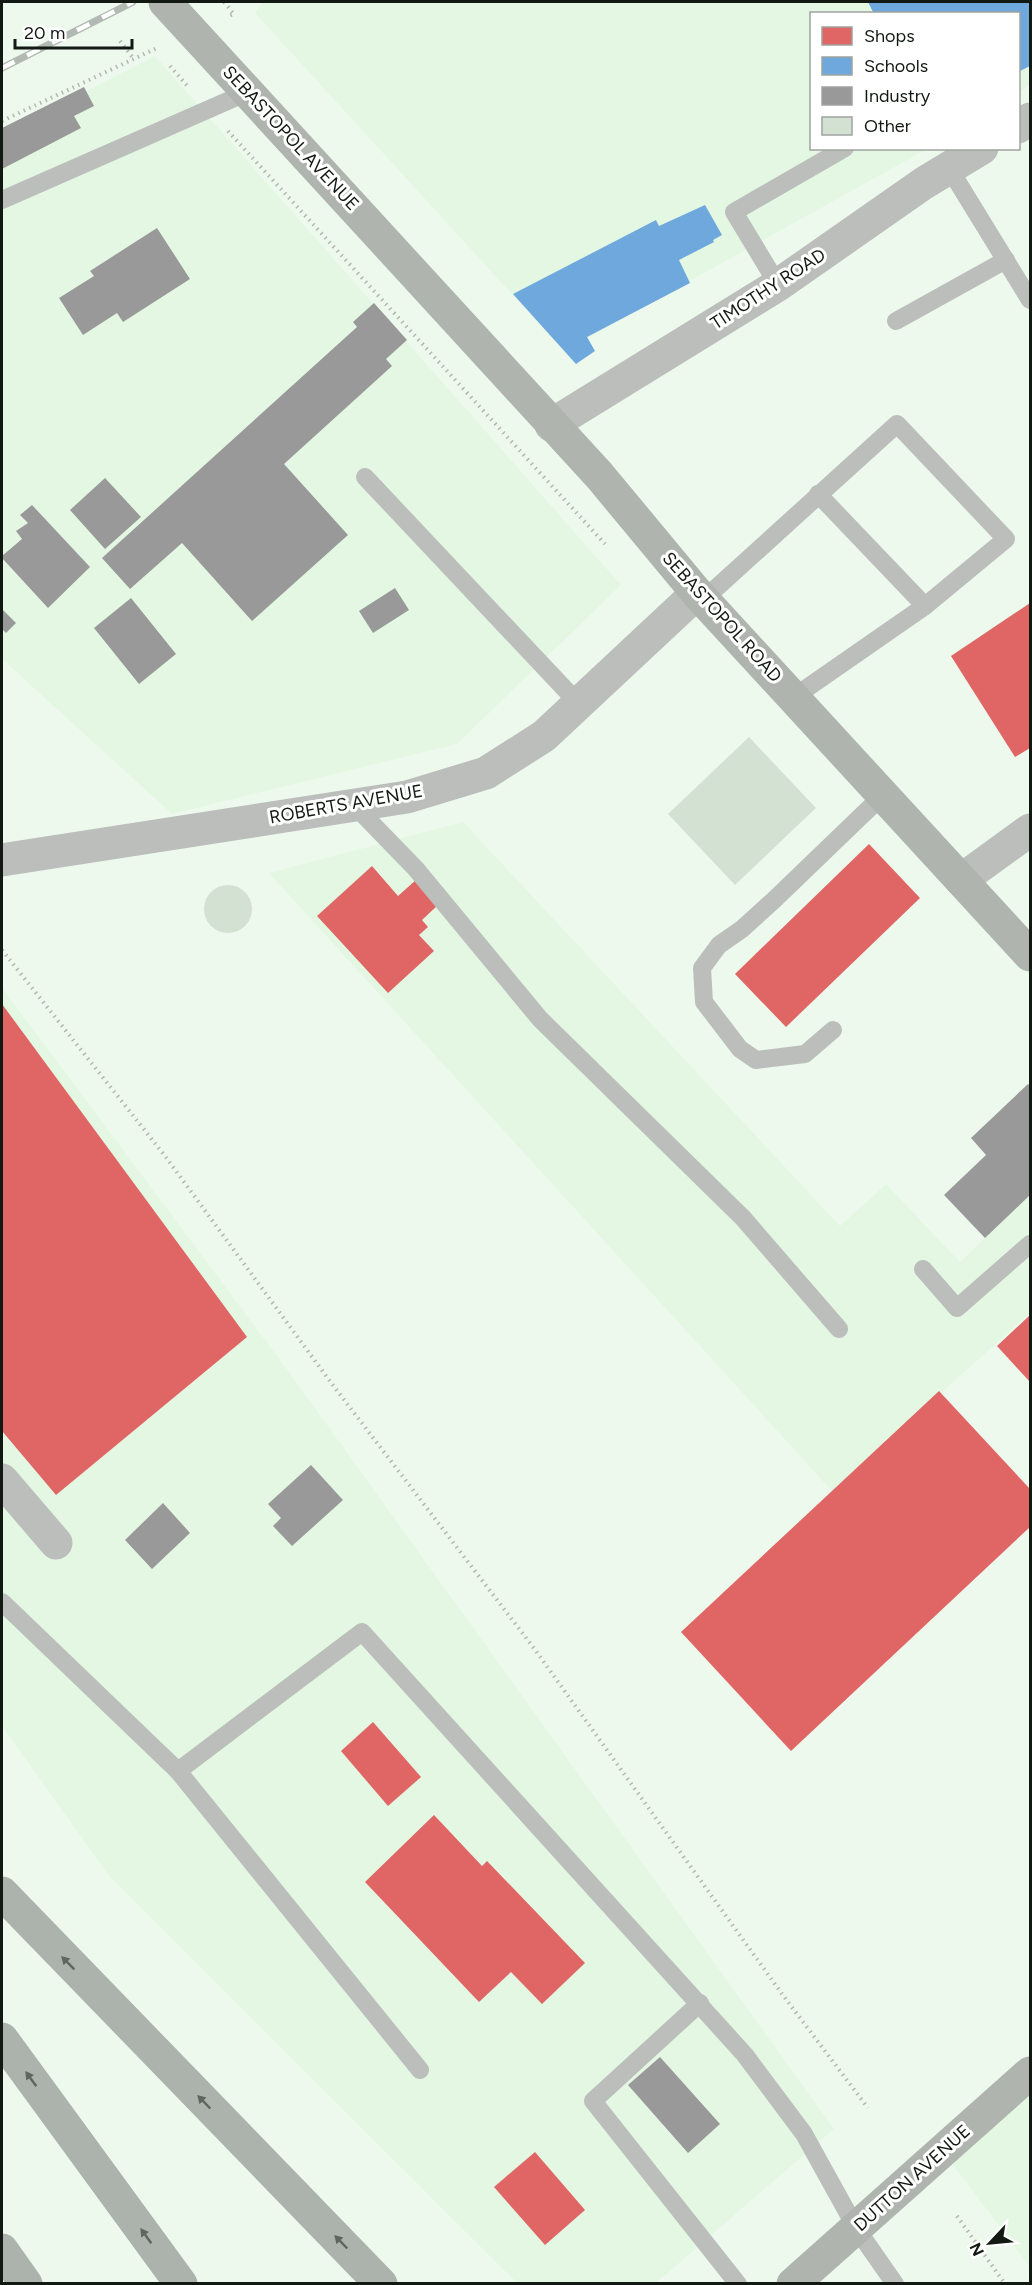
<svg xmlns="http://www.w3.org/2000/svg" width="1032" height="2285" font-family="Figtree,sans-serif">
  <style>
    .built { fill: #e3f7e3 }
    .shops { fill: #e06666 }
    .schools { fill: #6fa8dc }
    .industry { fill: #999 }
    .building { fill: #d3e1d3 }
    .lines { fill: none; stroke-linecap: round; stroke-linejoin: round }
    .path { stroke: #b2b7b2; stroke-width: 4; stroke-dasharray: 1.5 4.5; stroke-linecap: butt }
    .lane { stroke: #bbbebb; stroke-width: 18 }
    .street { stroke: #bbbebb; stroke-width: 33 }
    .secondary { stroke: #afb4af; stroke-width: 33 }
    .highway { stroke: #acb2ac; stroke-width: 33 }
    .rail-casing { stroke: #b2b8b2; stroke-width: 7 }
    .rail { stroke: #fff; stroke-width: 4.5; stroke-dasharray: 14; stroke-linecap: butt }
    .oneway { fill: #5e665f }
    .labels { text-anchor: middle; stroke-width: 6; stroke-linejoin: round; paint-order: stroke }
    .street-label { font-size: 18px; fill: #111912; stroke: #fff }
  </style>
  <rect width="100%" height="100%" fill="#eef9ee"/>
  <g class="built">
    <path d="M263,2H1001L1007,13L812,14V148L927,149L564,351L255,13Z"/>
    <path d="M1018,37L1030,61V84L1019,92Z"/>
    <path d="M155,56L621,585L457,744L172,814L2,659V134Z"/>
    <path d="M463,822L840,1226L886,1184L960,1262L1030,1195V1313L832,1491L269,873Z"/>
    <path d="M2,988L286,1368L834,2129L656,2283H517L110,1877L2,1726Z"/>
    <path d="M1030,2071V2267L942,2150Z"/>
  </g>
  <g class="shops">
    <path d="M1030,603V748L1015,757L951,656Z"/>
    <path d="M869,844L920,898L786,1027L735,974Z"/>
    <path d="M372,866L398,896L417,879L439,904L422,920L428,927L419,935L434,951L388,993L317,916Z"/>
    <path d="M2,1004L247,1337L56,1495L2,1431Z"/>
    <path d="M1030,1315V1382L997,1346Z"/>
    <path d="M939,1391L1030,1489V1527L791,1751L681,1632Z"/>
    <path d="M373,1722L421,1777L388,1806L341,1751Z"/>
    <path d="M434,1815L482,1866L487,1861L585,1963L542,2004L511,1972L479,2002L365,1882Z"/>
    <path d="M535,2152L585,2210L545,2245L494,2187Z"/>
  </g>
  <g class="schools">
    <path d="M868,2H1030V66L1018,72V14H874Z"/>
    <path d="M705,205L722,235L713,240L714,242L679,260L690,283L587,337L595,351L576,364L513,294L656,220L659,226Z"/>
  </g>
  <g class="industry">
    <path d="M84,87L94,106L74,116L81,128L2,169V128Z"/>
    <path d="M157,228L190,279L123,322L117,313L83,335L59,298L94,276L90,271Z"/>
    <path d="M374,303L407,340L386,359L392,366L284,464L348,535L252,621L182,543L130,589L102,558L357,327L353,322Z"/>
    <path d="M105,478L141,517L105,549L70,510Z"/>
    <path d="M32,505L90,567L48,608L2,558V556L22,539L16,531L28,523L20,515Z"/>
    <path d="M395,588L409,610L373,633L359,611Z"/>
    <path d="M131,598L176,654L139,684L94,628Z"/>
    <path d="M2,609L16,623L6,633L2,629Z"/>
    <path d="M1028,1084L1030,1086V1195L985,1238L944,1195L986,1155L971,1138Z"/>
    <path d="M311,1465L343,1500L292,1546L273,1526L281,1518L268,1504Z"/>
    <path d="M163,1503L190,1533L152,1569L125,1540Z"/>
    <path d="M660,2057L720,2124L688,2153L628,2085Z"/>
  </g>
  <g class="building">
    <path d="M749,737L816,808L735,885L668,814Z"/>
    <circle cx="228" cy="909" r="24"/>
  </g>
  <g class="lines">
    <g class="path">
      <path d="M224,2L234,14L227,17"/>
      <path d="M120,41L133,58"/>
      <path d="M170,66L189,88"/>
      <path d="M2,121L157,48"/>
      <path d="M228,131L605,544"/>
      <path d="M2,950L165,1156L332,1384L533,1647L782,1994L868,2108"/>
      <path d="M957,2216L1005,2284"/>
    </g>
    <g class="lane">
      <path d="M949,168L1030,300"/>
      <path d="M2,200L248,92"/>
      <path d="M778,285L734,212L845,148"/>
      <path d="M896,321L1006,260"/>
      <path d="M365,477L579,704"/>
      <path d="M818,494L925,606"/>
      <path d="M703,600L897,424L1006,539L925,606L794,697"/>
      <path d="M354,805L416,869L540,1019L743,1218L839,1329"/>
      <path d="M833,1030L805,1054L756,1060L740,1049L704,1002L702,968L719,945L742,929L775,899L883,795"/>
      <path d="M923,1269L957,1308L1030,1244"/>
      <path d="M2,1602L178,1771L362,1632L745,2055L804,2134L856,2228L895,2284"/>
      <path d="M178,1771L420,2070"/>
      <path d="M700,2003L593,2101L738,2284"/>
    </g>
    <g class="street">
      <path d="M1018,127L1030,119"/>
      <path d="M551,425L778,285L924,183L982,148"/>
      <path d="M2,860L407,797L486,773L544,736L697,593"/>
      <path d="M961,880L1030,830"/>
      <path d="M2,1480L56,1543"/>
    </g>
    <g class="secondary">
      <path d="M165,2L599,475L697,593L1030,955"/>
      <path d="M793,2284L1030,2073"/>
    </g>
    <g class="highway">
      <path d="M2,1893L381,2284"/>
      <path d="M2,2039L181,2284"/>
      <path d="M2,2250L26,2284"/>
    </g>
    <defs>
      <path id="rail" d="M2,68L133,2"/>
    </defs>
    <use href="#rail" class="rail-casing"/>
    <use href="#rail" class="rail"/>
  </g>
  <defs><path id="oneway-solid" d="M-6-.8H1V-3.2L6.5 0L1 3.2V.8H-6Z" transform="scale(1.5)"/></defs>
  <g class="oneway">
    <use href="#oneway-solid" transform="translate(68 1963) rotate(-135)"/>
    <use href="#oneway-solid" transform="translate(31 2079) rotate(-126)"/>
    <use href="#oneway-solid" transform="translate(204 2102) rotate(-134)"/>
    <use href="#oneway-solid" transform="translate(146 2236) rotate(-126)"/>
    <use href="#oneway-solid" transform="translate(341 2242) rotate(-134)"/>
  </g>
  <g class="labels">
    <g class="street-label">
      <text transform="translate(291 138) rotate(47)" y="6">SEBASTOPOL AVENUE</text>
      <text transform="translate(768 289) rotate(-33)" y="6">TIMOTHY ROAD</text>
      <text transform="translate(722 617) rotate(48)" y="6">SEBASTOPOL ROAD</text>
      <text transform="translate(346 804) rotate(-10)" y="6">ROBERTS AVENUE</text>
      <text transform="translate(912 2178) rotate(-42)" y="6">DUTTON AVENUE</text>
    </g>
  </g>
  <rect width="1032" height="2285" fill="none" stroke="#111912" stroke-width="6"/>
  <rect x="810" y="12" width="210" height="138" fill="#ffffff" stroke="#a0a3a0" stroke-width="1.5"/>
  <rect x="822" y="27" width="30" height="18" fill="#e06666" stroke="#a0a3a0" stroke-width="1.5"/>
  <text x="864" y="42" font-size="18" fill="#111912">Shops</text>
  <rect x="822" y="57" width="30" height="18" fill="#6fa8dc" stroke="#a0a3a0" stroke-width="1.5"/>
  <text x="864" y="72" font-size="18" fill="#111912">Schools</text>
  <rect x="822" y="87" width="30" height="18" fill="#999999" stroke="#a0a3a0" stroke-width="1.5"/>
  <text x="864" y="102" font-size="18" fill="#111912">Industry</text>
  <rect x="822" y="117" width="30" height="18" fill="#d3e1d3" stroke="#a0a3a0" stroke-width="1.5"/>
  <text x="864" y="132" font-size="18" fill="#111912">Other</text>
  <g transform="translate(990 2243) rotate(244)" stroke="#ffffff" stroke-width="4.5" paint-order="stroke">
  <path d="M0-4.5L10 22L0 15L-10 22Z" fill="#111912"/>
  <text y="-9" font-size="16" font-weight="bold" text-anchor="middle" fill="#111912">N</text>
  </g>
  <path d="M15 39v9h117v-9" fill="none" stroke="#111912" stroke-width="3"/>
  <text x="24" y="39" font-size="18" fill="#111912" stroke="#ffffff" stroke-width="4.5" paint-order="stroke">20 m</text>
</svg>
